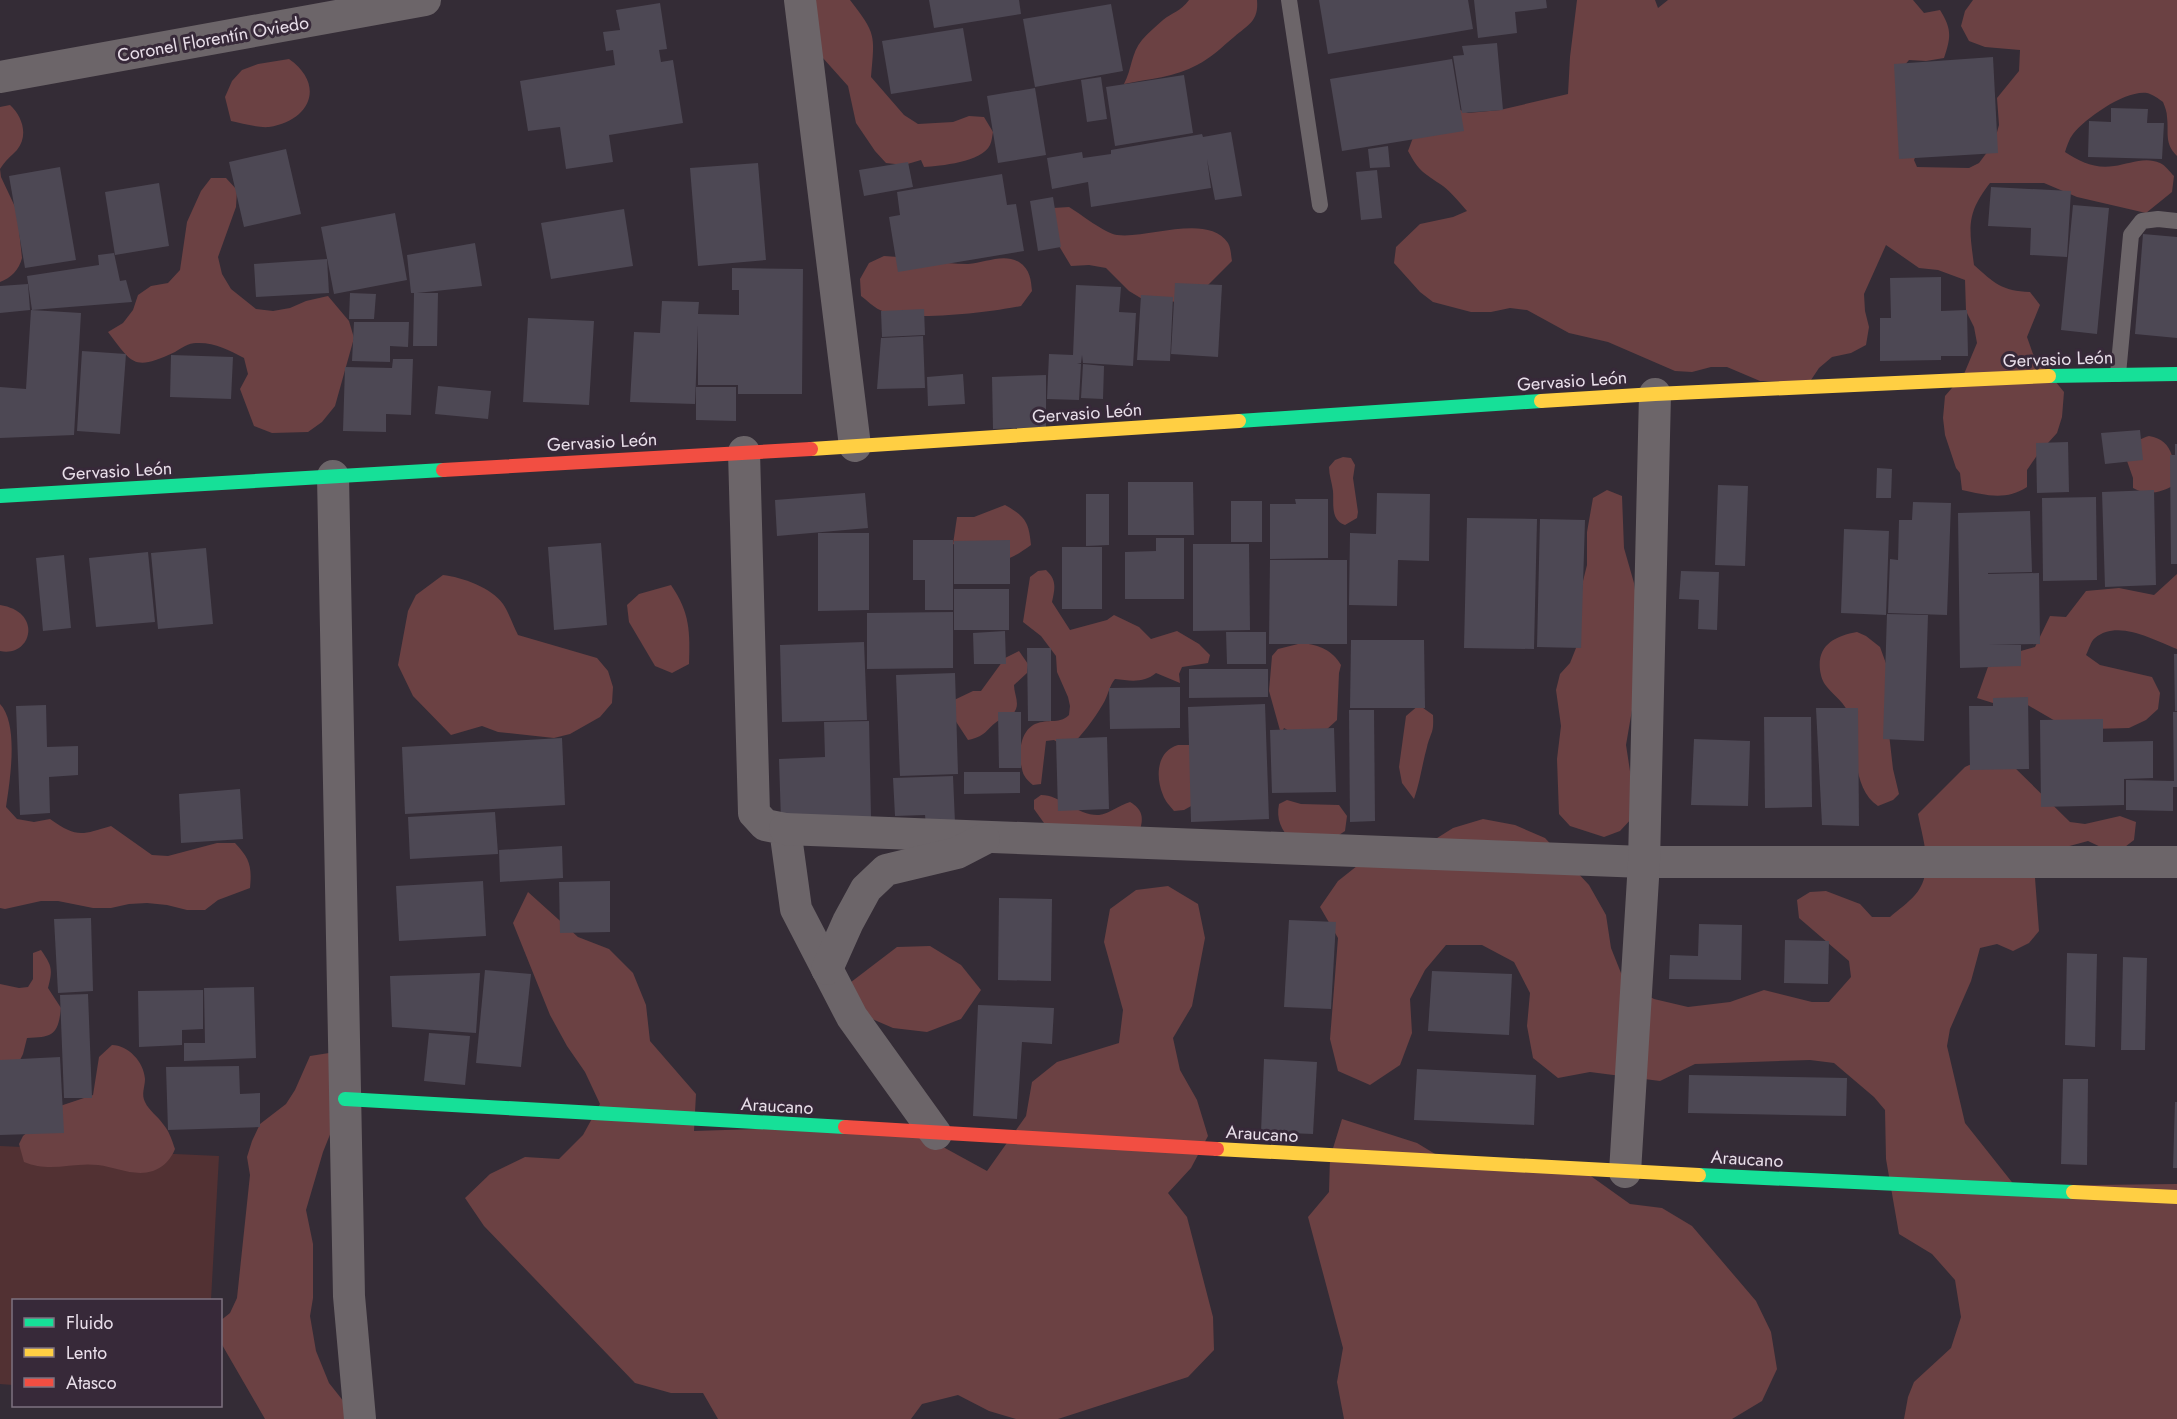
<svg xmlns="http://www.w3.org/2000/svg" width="2177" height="1419" font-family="Jost,sans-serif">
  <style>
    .green { fill: #523133 }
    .forest { fill: #6b4143 }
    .building { fill: #4d4854 }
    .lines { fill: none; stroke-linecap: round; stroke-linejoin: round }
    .lane { stroke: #6c6569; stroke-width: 16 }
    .street { stroke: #6c6569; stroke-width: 32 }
    .fast { stroke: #16e098; stroke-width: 14 }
    .slow { stroke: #ffcf43; stroke-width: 14 }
    .jam { stroke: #f24e42; stroke-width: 14 }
    .labels { text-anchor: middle; stroke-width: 6; stroke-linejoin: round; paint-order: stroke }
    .street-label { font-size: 18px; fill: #e9dfea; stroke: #372939 }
  </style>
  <rect width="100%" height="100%" fill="#342c36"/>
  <path class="green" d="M0,1146L219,1156L211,1300H14L13,1385L0,1384Z"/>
  <g class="forest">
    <path d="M808,0H850C876,34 875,34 871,77L904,115L918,124L953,122L969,116L984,117L993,132C992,136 992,141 990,145C982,162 940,166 924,167L921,160L904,165L886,163L875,151L856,123L848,86L814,48Z"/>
    <path d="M1189,0H1257C1259,21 1248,25 1234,37C1222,47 1211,58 1197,65C1176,77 1148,79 1124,84C1132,69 1131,53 1142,40C1148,33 1156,26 1163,20C1173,12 1180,12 1189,0Z"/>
    <path d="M1577,0H1655L1658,8L1668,0H1913L1924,13L1940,10C1952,29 1951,37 1944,58L1926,61L1909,60L1898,73L1921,144L1914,160L1917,167L1969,168L1979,163L1994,143L1999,125L1997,98L2019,71L2020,50L1985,47L1969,41L1961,26L1965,11L1973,0H2177V156C2164,143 2169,133 2167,117C2167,112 2165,107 2163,102C2159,99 2152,94 2147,93C2125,90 2086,118 2073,134C2069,139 2067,146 2065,152C2080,162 2095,169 2114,166C2129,164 2145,156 2160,163C2165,165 2170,172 2174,176L2172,192L2146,213L2077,197L2044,183H1990C1966,214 1969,227 1974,265C1994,283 2002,291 2030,292L2040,305L2027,337L2033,354L2064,392L2062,417L2057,433L2038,454L2027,470V487C2006,501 1985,495 1962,490L1960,473L1956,468L1945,435L1943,418L1945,396L1964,374L1977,343L1974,327L1966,311L1965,280L1938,270L1919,268L1886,245L1864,294L1865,311L1869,327L1866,345L1851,353L1832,357L1819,368L1809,383L1760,381L1727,367H1711L1692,372L1675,371L1608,342L1569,333L1527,310L1510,308L1491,312H1471L1433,302L1420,292L1394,263L1396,247L1420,224L1453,217L1467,211C1460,203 1452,193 1443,186C1423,172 1420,173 1408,151L1414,135L1453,107L1468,113L1500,110L1568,94L1570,57Z"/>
    <path d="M289,59C326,85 310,121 269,127C257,128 242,123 231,121L225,97L232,81L242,70L258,64Z"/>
    <path d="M10,105C22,116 29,135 17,150C11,156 5,161 0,169L1,177L17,211L22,258C19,270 11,278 0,282V107Z"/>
    <path d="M211,178H226L237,190L236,207L218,257L222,274L231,289L256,309L273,311L290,308L306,301L328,296L349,321L354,338L335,406L322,422L308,432L272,433L254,426L240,389L248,374L244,358C229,350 214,342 196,343C189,343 181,348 175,352C134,371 133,365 108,332L123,323L133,310L138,295L151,286L168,283L180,270L187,222L201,191Z"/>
    <path d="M1069,207C1081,214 1104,233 1117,235C1149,239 1207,213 1228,243C1231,248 1231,256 1232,261L1196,297L1179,302L1144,300L1129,291L1106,268L1089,265L1071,266L1056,241L1053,208Z"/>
    <path d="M884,256C912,257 940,264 968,264C985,263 1003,253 1019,262C1030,269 1031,280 1032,291L1021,306C993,312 905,323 880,310C873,307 867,300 861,296L860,279L869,263Z"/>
    <path d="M2149,436C2175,440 2175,465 2174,485C2161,493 2146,496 2133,488V478L2127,461C2132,448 2134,440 2149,436Z"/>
    <path d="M1343,457L1351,458L1355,465L1353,478L1358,512L1357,518L1345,525C1330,520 1334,503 1333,491C1332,483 1329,475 1329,467L1335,460Z"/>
    <path d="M1607,490L1622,496L1624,548L1634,583L1639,621L1632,710L1626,745L1634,797L1633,817L1620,831L1604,837L1570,826L1559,814L1557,759L1561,726L1556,690L1560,674L1570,663L1576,648L1583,581L1587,565V532L1593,498Z"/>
    <path d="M1005,505C1025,516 1029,522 1031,545C996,571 989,561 953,544L957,517H974Z"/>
    <path d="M1046,570C1057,580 1055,588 1052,602L1070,630L1107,620L1114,615L1139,627L1151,639L1177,631L1199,644L1210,655L1208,663L1182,667L1179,674L1180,683L1156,673C1144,683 1131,681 1115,679C1109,686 1108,696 1103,704C1093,721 1082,735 1068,749L1054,740L1046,741L1041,784L1033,785C1028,781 1023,776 1022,769C1018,754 1020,728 1038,723C1050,719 1060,724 1069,715L1070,706L1068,697L1057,672L1056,656L1041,636L1023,622L1030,577L1038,571Z"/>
    <path d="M2177,574V649C2153,640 2118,619 2095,638C2091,641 2089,649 2086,655L2100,665L2152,677L2160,693L2158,709L2146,720L2129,728L2092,729L2057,722L2026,704L1993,703L1977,698L1989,664L2003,656L2035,647L2050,616L2066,617L2086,591L2119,588L2154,595Z"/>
    <path d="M443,575C462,577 492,588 503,604C509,613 513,625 518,635L597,658L608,671L613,687L612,703L600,717L570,734L554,738L498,732L482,726L451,735L413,696L398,665L408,611L416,595Z"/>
    <path d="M671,585C690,613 690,631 689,664L672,673L655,666L629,622L627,605L639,594Z"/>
    <path d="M0,605C44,612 31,658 0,651Z"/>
    <path d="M1857,632L1866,636L1880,647L1892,680L1888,725L1893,769L1899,794L1893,800L1878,806C1852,789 1856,743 1849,716C1846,703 1834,696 1827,687C1822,681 1821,676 1820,670C1817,645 1835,636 1857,632Z"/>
    <path d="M1302,643C1320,645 1332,650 1341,665L1339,673L1337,720L1325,731L1291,732L1284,728L1281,734L1269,691L1272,656L1278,649Z"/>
    <path d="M1019,651L1028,664L1027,673L1014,685C1014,693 1019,702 1016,709C1013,717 1007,716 1001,719C987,727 988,736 968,740L953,717L952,701L973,691H981L1005,658Z"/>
    <path d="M0,704C19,724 10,780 6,807L17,819L34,822L50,819C77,838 81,835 111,826L152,855L168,856L217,843H235C250,859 252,866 250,888L218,900L205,910H187L167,905L147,903L129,904L111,908H93L58,901H41L5,909L0,908Z"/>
    <path d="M1419,705L1433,715C1434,734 1431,731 1427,747C1422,765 1420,782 1414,799L1402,783L1399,767L1406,716Z"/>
    <path d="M1178,745H1194L1193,805L1184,810L1174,811C1170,806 1165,801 1163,795C1155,776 1157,751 1178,745Z"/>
    <path d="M1982,759L2012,765L2070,822L2085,824L2120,816L2136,822L2134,840L2121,850L2105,849L2088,841L2051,851L2035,878L2039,931L2029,943L2013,951L1997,944L1980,948L1971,981L1950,1029L1947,1046L1965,1123L2015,1186L2177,1184V1419H1904L1908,1397L1914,1382L1951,1348L1961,1317L1955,1280L1932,1254L1899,1234L1886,1159L1885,1110L1874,1097L1834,1063L1810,1060L1695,1064L1660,1081L1590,1072L1558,1078L1533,1058L1527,1026L1530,993L1514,962L1482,945H1446L1425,970L1410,999L1412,1033L1400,1065L1370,1085L1338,1071L1330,1039L1338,938L1320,907L1338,881L1362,862L1426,845L1453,828L1483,819L1515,825L1545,838L1589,885L1606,915L1611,948L1625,983L1654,999L1688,1007L1730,1002L1764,990L1812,1002H1829L1851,977L1849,961L1799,918L1797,900L1810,892L1826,891L1860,904L1872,917H1890C1898,910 1908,903 1915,895C1935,872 1923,841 1918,814L1965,767Z"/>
    <path d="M1041,795C1061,795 1078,816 1099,815C1109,814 1119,805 1130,802C1142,809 1144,817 1140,830H1049L1034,809V800Z"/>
    <path d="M1287,800L1301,804L1339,805L1347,816L1345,831L1327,843L1292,841C1281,830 1276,819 1279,804Z"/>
    <path d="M1168,886L1198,904L1205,938L1192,1006L1173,1038L1180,1070L1197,1100L1208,1136L1191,1168L1168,1193L1187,1217L1213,1317L1214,1350L1188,1377L1058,1419H1016L989,1411L958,1395L922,1404L911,1419H718L703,1393H671L635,1383L484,1226L465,1198L490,1174L525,1157L559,1159L583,1135L600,1104L585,1072L567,1046L550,1015L513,923L528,892L578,937L609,949L633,973L646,1005L650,1041L696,1094L694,1131L901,1124L987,1171L1026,1116L1032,1082L1057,1062L1119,1043L1123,1010L1104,942L1110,909L1136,890Z"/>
    <path d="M930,946L961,965L981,990L961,1019L927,1032L893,1028L863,1015L838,992L897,947Z"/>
    <path d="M41,950C52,966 53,969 48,988L61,1008C58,1035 53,1037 27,1038L23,1054L19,1062L0,1065V984L19,988L28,987L33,979V953Z"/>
    <path d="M112,1045C128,1045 144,1062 145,1079C145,1087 141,1094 145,1102C149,1111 158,1116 163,1124C169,1131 172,1140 175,1149C171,1159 164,1167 153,1171C134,1177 116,1167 98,1165C71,1162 51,1173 24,1162L19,1144L23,1136L57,1107L93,1095L99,1057Z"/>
    <path d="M329,1053L337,1117L323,1152L306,1210L313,1244V1298L310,1316L316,1351L329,1383L352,1412L355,1419H265L221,1343L220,1321L230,1313L237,1298L250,1175L247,1157L252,1141L260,1124L286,1104L295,1090L310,1056Z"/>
    <path d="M1342,1119L1417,1143L1445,1160L1574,1164L1630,1204L1662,1208L1692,1226L1756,1301L1771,1332L1777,1369L1762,1401L1732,1419H1344L1337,1382L1343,1348L1308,1217L1329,1192L1330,1158Z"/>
  </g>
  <g class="building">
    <path d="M929,0H1019L1021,14L934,28Z"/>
    <path d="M1319,0H1468L1473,29L1328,54Z"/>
    <path d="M1474,0H1546L1547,8L1515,12L1517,33L1478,38Z"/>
    <path d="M660,3L667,49L659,50L661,62L673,60L683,123L609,135L613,162L566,169L560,127L528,131L520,81L615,65L613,50L606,51L603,32L620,30L616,10Z"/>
    <path d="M1111,4L1123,71L1035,87L1023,19Z"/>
    <path d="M963,28L972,81L891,94L882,41Z"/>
    <path d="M1497,43L1503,110L1462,113L1453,56L1464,55L1462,46Z"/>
    <path d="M1993,57L1998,153L1899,159L1894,64Z"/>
    <path d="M1452,59L1464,131L1342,151L1330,79Z"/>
    <path d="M1184,75L1193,133L1115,146L1106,87Z"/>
    <path d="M1101,77L1107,119L1087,122L1081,80Z"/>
    <path d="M1035,88L1046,155L998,163L987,96Z"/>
    <path d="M2111,108L2148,109L2147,123H2164L2162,159L2088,157L2089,121L2111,122Z"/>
    <path d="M1231,132L1242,196L1215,200L1207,159L1211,188L1091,207L1088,182L1052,189L1047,158L1082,152L1083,158L1111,154V150L1202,134L1203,137Z"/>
    <path d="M1388,146L1390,167L1370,168L1368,149Z"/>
    <path d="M286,149L301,214L244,227L229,162Z"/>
    <path d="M908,162L913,187L864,196L859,170Z"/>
    <path d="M758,163L766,260L698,266L690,168Z"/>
    <path d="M60,167L76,260L25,268L9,176Z"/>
    <path d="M1377,170L1382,218L1361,220L1356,172Z"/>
    <path d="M1002,174L1007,205L1016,204L1024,251L898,272L889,217L900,215L897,192Z"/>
    <path d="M159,183L169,246L115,255L105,192Z"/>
    <path d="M1991,187L2071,191L2067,257L2030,255L2031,228L1988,226Z"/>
    <path d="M1053,197L1061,247L1038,251L1030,201Z"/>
    <path d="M2073,205L2109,208L2097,334L2061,330Z"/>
    <path d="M624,209L633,266L551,279L541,223Z"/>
    <path d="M395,213L407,280L334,294L321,227Z"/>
    <path d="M2143,234L2177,237V338L2135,334Z"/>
    <path d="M475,243L482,286L417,293H438L437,346H413L414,293H411L407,255Z"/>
    <path d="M114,253L120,281L126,280L132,302L32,310L27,276L99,265L98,255Z"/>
    <path d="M327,259L329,293L256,297L254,264Z"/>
    <path d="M732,268L803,269L802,394H738V385H698V325L695,404L630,402L634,332L660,333L662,301L699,302L698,314L739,315V290H732Z"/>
    <path d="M1941,277V311L1967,310L1968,356H1941V360L1880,361V318H1891L1890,278Z"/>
    <path d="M1175,283L1222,285L1218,357L1171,354Z"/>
    <path d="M28,284L30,310L0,313V286Z"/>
    <path d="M1076,285L1121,287L1119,312L1136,313L1133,366L1083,363L1082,355L1081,363H1077L1081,364L1079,400L1047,399L1049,354L1073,355Z"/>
    <path d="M350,293L376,294L374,319H349Z"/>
    <path d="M1141,295L1173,297L1170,361L1137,360Z"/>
    <path d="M924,309L925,335L882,337L881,311Z"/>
    <path d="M31,310L81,313L74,435L0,438V387L26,389Z"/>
    <path d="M528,318L594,321L589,405L523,402Z"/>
    <path d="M354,322H409L408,347L390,346V362L352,361Z"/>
    <path d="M923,336L925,388L877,389L881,338Z"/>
    <path d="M82,351L126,354L120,434L77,431Z"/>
    <path d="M171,355L233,357L231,399L170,397Z"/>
    <path d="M393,359H413L411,415L386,414V432L343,431L345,367L392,368Z"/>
    <path d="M1083,364L1104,366L1103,399L1081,398Z"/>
    <path d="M963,374L965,404L928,406L927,377Z"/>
    <path d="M1046,375V427L993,429L992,377Z"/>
    <path d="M438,386L491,391L488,419L435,414Z"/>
    <path d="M696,387H736V421L696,420Z"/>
    <path d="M2140,430L2143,460L2105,464L2101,433Z"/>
    <path d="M2068,442L2069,492L2037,493L2036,443Z"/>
    <path d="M2175,444H2177V564H2171L2170,455H2175Z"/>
    <path d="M1877,468L1892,469L1891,498H1876Z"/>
    <path d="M1128,482H1193L1194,535H1128Z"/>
    <path d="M1718,485L1748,486L1745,566L1715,565Z"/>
    <path d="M2154,490L2156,585L2105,587L2102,492Z"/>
    <path d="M865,493L868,528L777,536L775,500Z"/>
    <path d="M1377,493L1430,494L1429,561L1398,560L1397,606L1349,605L1350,533L1376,534Z"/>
    <path d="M1086,494H1109V545L1086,546Z"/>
    <path d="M2096,497L2097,580L2043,581L2042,498Z"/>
    <path d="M1295,499H1328V558L1270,559V504H1296Z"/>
    <rect x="1231" y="501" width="31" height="41"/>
    <path d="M1913,502L1951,503L1947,615L1888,613L1890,559L1898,560L1899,520H1912Z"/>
    <path d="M2030,511L2032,572L1988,573V581V574L2039,573L2040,644L1989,645H2021V666L1960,668L1958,513Z"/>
    <path d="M1467,518L1537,519L1534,649L1464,648Z"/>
    <path d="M1540,519L1585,520L1581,648L1537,647Z"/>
    <path d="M1844,529L1889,531L1886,615L1841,613Z"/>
    <path d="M818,533H869V610L818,611Z"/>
    <path d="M1156,538H1184V599H1125V552L1156,551Z"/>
    <path d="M913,540H953V610H925V580H913Z"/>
    <path d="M1010,540V584H954V541Z"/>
    <path d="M601,543L607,625L554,630L548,547Z"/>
    <path d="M1193,544H1249L1250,630L1193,631Z"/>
    <rect x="1062" y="547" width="40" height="62"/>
    <path d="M206,548L213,624L158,629L151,553Z"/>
    <path d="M148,552L155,622L96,627L89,558Z"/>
    <path d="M64,555L71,628L43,631L36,558Z"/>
    <path d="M1270,560H1347V644H1269Z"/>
    <path d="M1681,571L1719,572L1717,630L1698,629L1699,600L1679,599Z"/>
    <rect x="954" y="589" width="55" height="41"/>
    <path d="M953,612V668L867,669V613Z"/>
    <path d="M1887,614L1928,615L1924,741L1883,739Z"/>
    <path d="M1005,631L1006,664H974L973,633Z"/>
    <path d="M1226,632H1266V664H1227Z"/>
    <path d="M1351,640H1424L1425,708H1350Z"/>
    <path d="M864,642L867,720L782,722L780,645Z"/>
    <path d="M1027,648H1051V721H1028Z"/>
    <path d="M2174,654H2177V711H2175Z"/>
    <path d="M1189,669H1268V697L1189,698Z"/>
    <path d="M955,673L958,774L900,776L896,675Z"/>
    <path d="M1180,687V728L1110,729L1109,688Z"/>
    <path d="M2028,697L2029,769L1970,770L1969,706H1993V698Z"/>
    <path d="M1265,704L1269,819L1191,822L1188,707Z"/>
    <path d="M46,705L47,747L78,746V775L49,777L50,813L20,815L16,706Z"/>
    <path d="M1816,708H1858L1859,826L1822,825Z"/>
    <path d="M1349,710H1374L1375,821L1350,822Z"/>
    <path d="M998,712H1021V768H999Z"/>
    <path d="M2173,712H2177V787H2173V811L2126,810V780L2174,781Z"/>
    <path d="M1764,717H1811L1812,807L1765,808Z"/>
    <path d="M2103,719V742L2153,741V778L2124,779V805L2041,807L2040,720Z"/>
    <path d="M869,721L871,817L781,821L779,759L825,757L824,722Z"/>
    <path d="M1334,728L1336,792L1272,793L1270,730Z"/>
    <path d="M1107,737L1109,809L1058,811L1056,739Z"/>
    <path d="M562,738L565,805L405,814L402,747Z"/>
    <path d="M1694,739L1750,741L1748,806L1691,805Z"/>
    <path d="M964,772H1020V793L964,794Z"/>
    <path d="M953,776L955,823L926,825L925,815L895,816L893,778Z"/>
    <path d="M240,789L243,839L181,843L179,794Z"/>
    <path d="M495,812L498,854L410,859L408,817Z"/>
    <path d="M562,846L563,878L500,882L499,850Z"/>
    <path d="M483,881L486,936L399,941L396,886Z"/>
    <path d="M610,881V932L560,933L559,882Z"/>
    <path d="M999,898L1052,899L1051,981L998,980Z"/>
    <path d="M91,918L93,991L58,993L54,919Z"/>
    <path d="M1289,920L1336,922L1331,1009L1284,1007Z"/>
    <path d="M1699,924L1742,925L1741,980L1669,979L1670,955L1698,956Z"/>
    <path d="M1785,940L1829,941L1828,984L1784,983Z"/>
    <path d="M2067,953L2097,954L2095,1047L2065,1045Z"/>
    <path d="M2123,957L2147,958L2145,1050H2121Z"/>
    <path d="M485,970L531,974L521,1067L476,1063Z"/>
    <path d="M1432,971L1512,974L1509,1035L1428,1031Z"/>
    <path d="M480,973L476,1033L392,1027L390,976Z"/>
    <path d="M254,987L256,1058L184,1061V1043H205L204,988Z"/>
    <path d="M203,990V1029L182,1030V1045L139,1047L138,991Z"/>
    <path d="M88,994L92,1098H64L60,995Z"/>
    <path d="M978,1005L1054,1008L1052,1044L1022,1042L1017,1119L973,1116Z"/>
    <path d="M429,1033L470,1036L465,1085L424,1081Z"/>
    <path d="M60,1057L64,1133L0,1135V1060Z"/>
    <path d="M1264,1059L1317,1062L1313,1134L1261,1132Z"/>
    <path d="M239,1066L240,1094L260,1093V1127L168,1130L166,1067Z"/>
    <path d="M1417,1069L1536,1075L1534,1125L1414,1120Z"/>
    <path d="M1689,1075L1847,1078L1846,1116L1688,1113Z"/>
    <path d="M2063,1079H2088L2087,1165L2061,1164Z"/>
    <path d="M2175,1102H2177V1168H2173Z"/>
  </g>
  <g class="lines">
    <g class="lane">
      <path d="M1289,0L1320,205"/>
      <path d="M2118,374L2131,235L2142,221L2158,219L2177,221"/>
    </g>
    <g class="street">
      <path d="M800,0L855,446"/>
      <path d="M0,77L425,0"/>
      <path d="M744,452L754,813L765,825L785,829L796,909L852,1017L936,1134"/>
      <path d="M333,476L349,1296L360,1419"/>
      <path d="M785,829L1644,862H2177"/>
      <path d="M827,969L848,922L866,889L886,870L957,853L984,839"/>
      <path d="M1625,1172L1644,862L1655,394"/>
    </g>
    <g class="fast">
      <path d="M2049,376L2177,374"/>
      <path d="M1239,421L1541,401"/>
      <path d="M0,496L443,470"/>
      <path d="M345,1099L845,1127"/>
      <path d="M1699,1175L2073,1192"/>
    </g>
    <g class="slow">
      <path d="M1541,401L1655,394L2049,376"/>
      <path d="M811,449L1239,421"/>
      <path d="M1217,1149L1699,1175"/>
      <path d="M2073,1192L2177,1197"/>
    </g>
    <g class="jam">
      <path d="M443,470L811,449"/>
      <path d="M845,1127L1217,1149"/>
    </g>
  </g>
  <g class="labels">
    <g class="street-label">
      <text transform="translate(213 39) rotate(-10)" y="6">Coronel Florentín Oviedo</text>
      <text transform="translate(2058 359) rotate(-2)" y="6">Gervasio León</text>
      <text transform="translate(1572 381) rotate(-4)" y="6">Gervasio León</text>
      <text transform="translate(1087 413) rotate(-4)" y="6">Gervasio León</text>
      <text transform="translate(602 442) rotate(-3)" y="6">Gervasio León</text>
      <text transform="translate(117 471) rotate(-3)" y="6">Gervasio León</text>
      <text transform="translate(777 1106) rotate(3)" y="6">Araucano</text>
      <text transform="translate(1262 1134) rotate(3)" y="6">Araucano</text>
      <text transform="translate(1747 1159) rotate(3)" y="6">Araucano</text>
    </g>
  </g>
  <rect x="12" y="1299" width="210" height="108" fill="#372939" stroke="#7e7280" stroke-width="1.5"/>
  <rect x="24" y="1318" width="30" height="9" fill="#16e098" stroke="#7e7280" stroke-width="1.5"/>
  <text x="66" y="1329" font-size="18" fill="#e9dfea">Fluido</text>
  <rect x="24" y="1348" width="30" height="9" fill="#ffcf43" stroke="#7e7280" stroke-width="1.5"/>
  <text x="66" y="1359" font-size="18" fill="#e9dfea">Lento</text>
  <rect x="24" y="1378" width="30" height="9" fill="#f24e42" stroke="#7e7280" stroke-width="1.5"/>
  <text x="66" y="1389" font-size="18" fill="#e9dfea">Atasco</text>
</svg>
